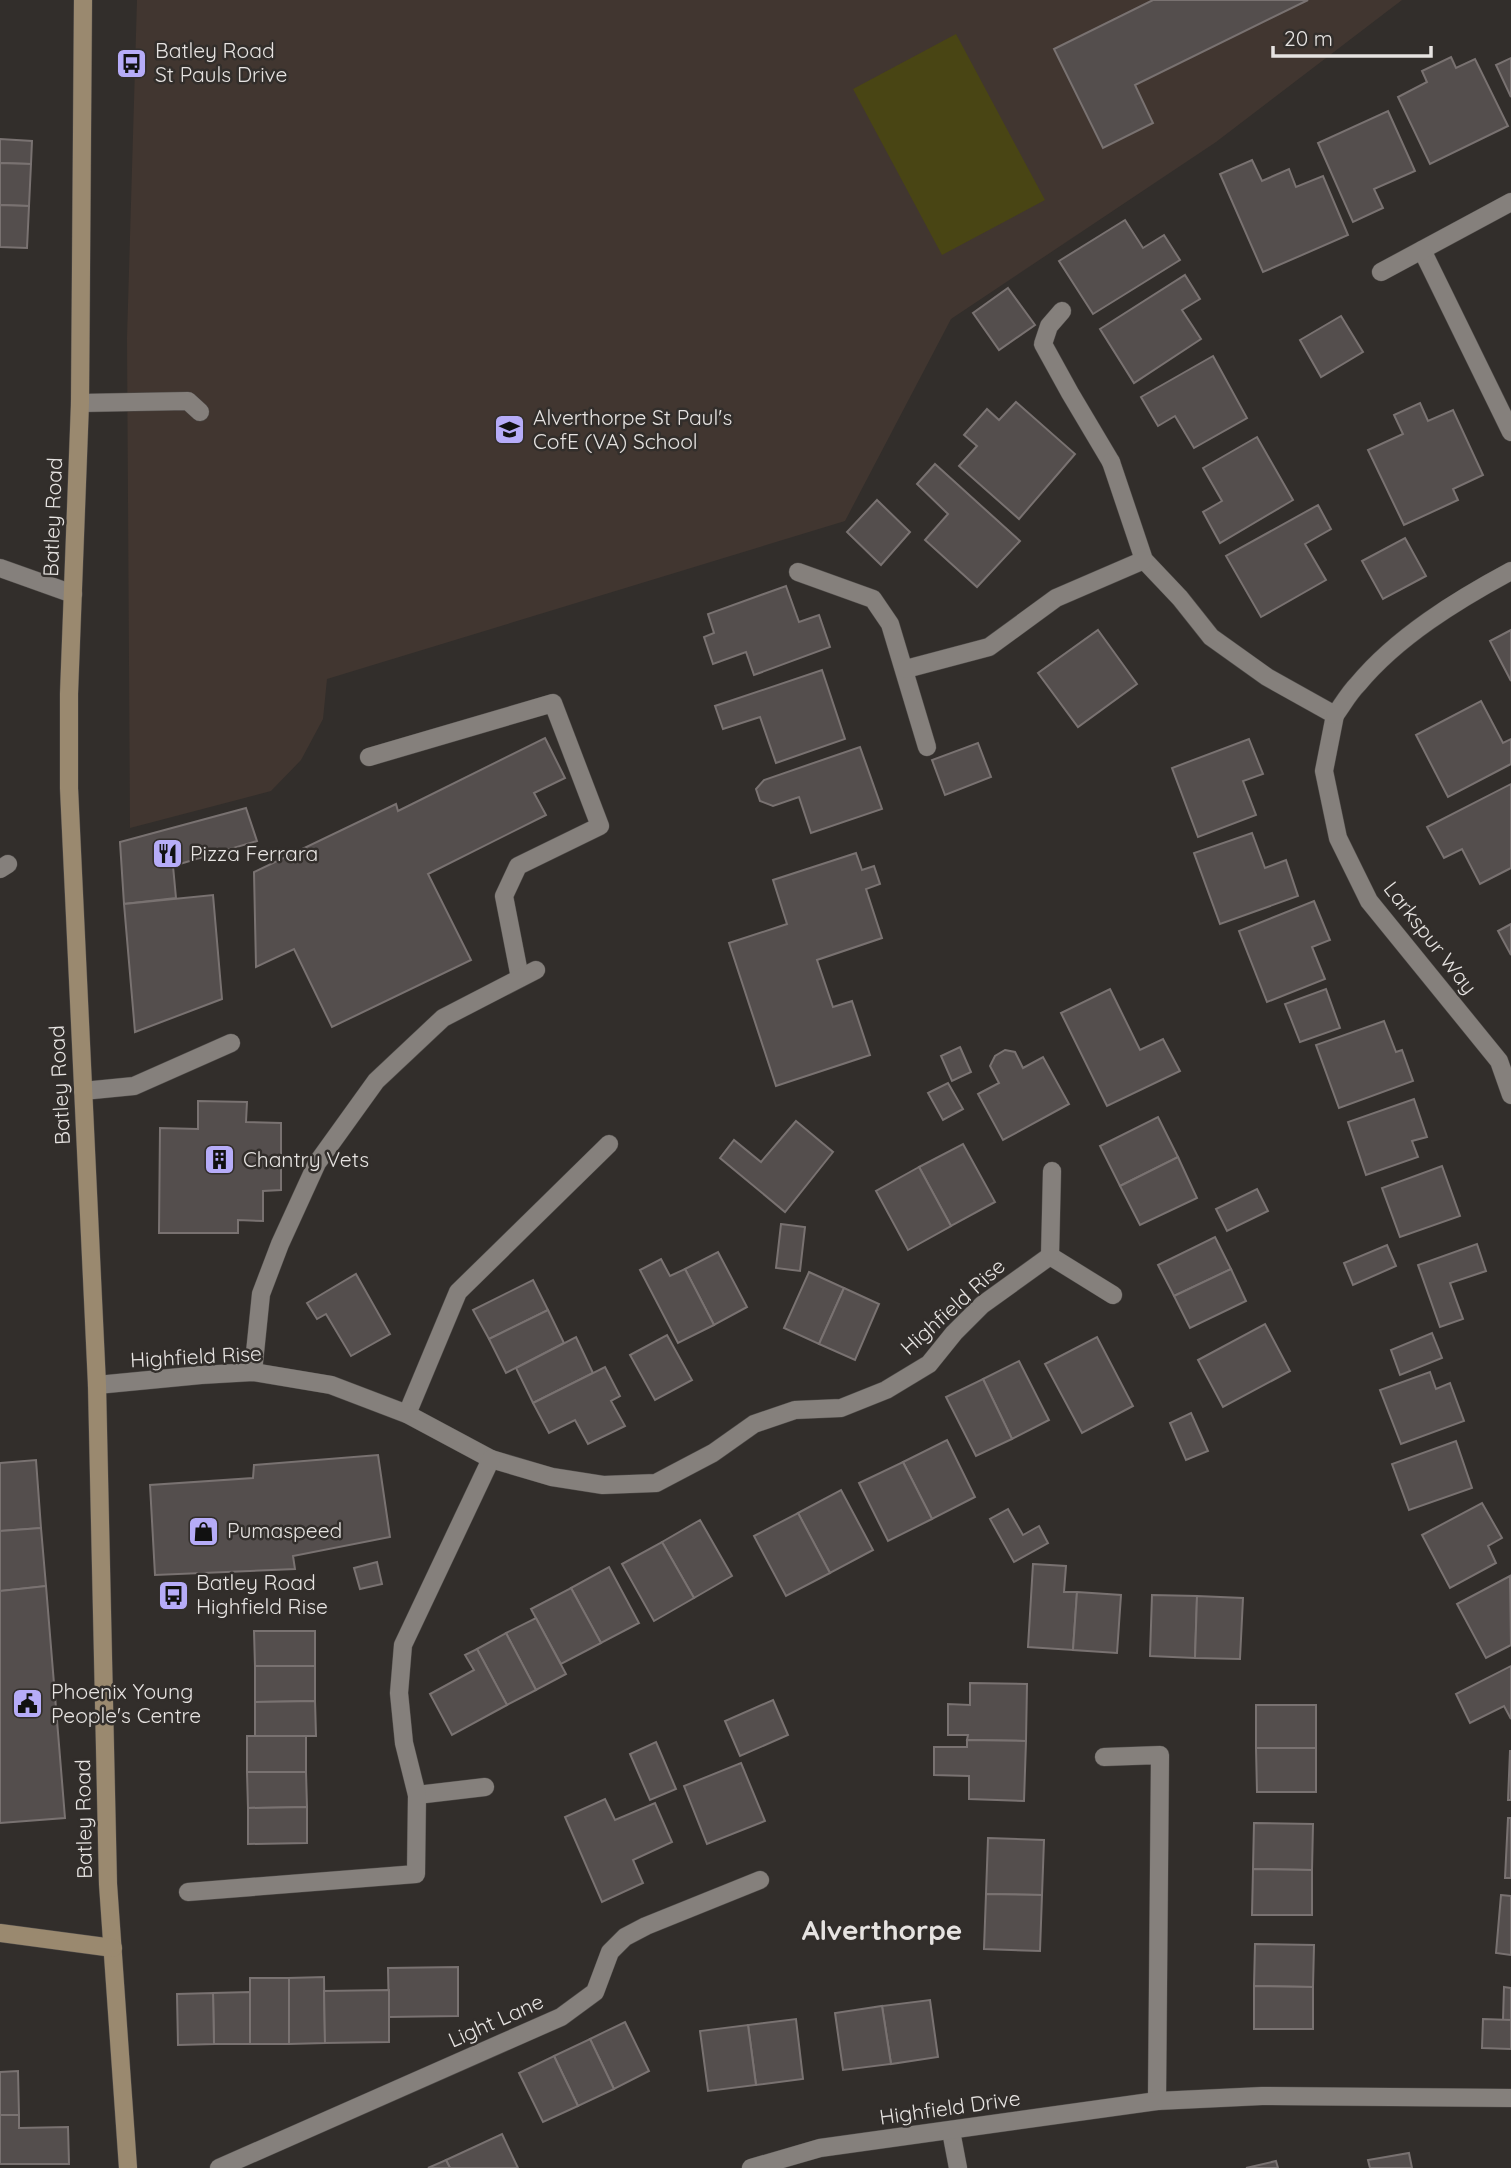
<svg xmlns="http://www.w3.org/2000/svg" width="1511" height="2168" font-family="Quicksand,sans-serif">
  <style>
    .built { fill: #413630 }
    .green { fill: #494514 }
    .building { fill: #544e4d; stroke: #797271; stroke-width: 2 }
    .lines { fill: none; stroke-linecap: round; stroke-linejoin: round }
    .lane-casing { stroke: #4f4b49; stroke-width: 19 }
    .street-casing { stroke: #4f4b49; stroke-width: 19 }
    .secondary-casing { stroke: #4f4b49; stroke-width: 19 }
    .lane { stroke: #85807c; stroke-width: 18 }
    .street { stroke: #85807c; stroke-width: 18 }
    .secondary { stroke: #9a896f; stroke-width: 18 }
    .labels { text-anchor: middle; stroke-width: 5; stroke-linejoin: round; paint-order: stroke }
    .poi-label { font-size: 21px; fill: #e6e3e1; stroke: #322e2b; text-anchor: start }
    .street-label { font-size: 21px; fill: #e6e3e1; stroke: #322e2b }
    .district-label { font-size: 28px; font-weight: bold; fill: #e6e3e1; stroke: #322e2b }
  </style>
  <rect width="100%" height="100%" fill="#322e2b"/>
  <path class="built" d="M137,0H1402L1216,142L951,319L845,521L327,679L323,719L301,760L271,791L130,828L127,338Z"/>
  <path class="green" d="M956,34L1045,200L942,255L853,89Z"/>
  <g class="building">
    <path d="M1153,0H1308L1135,85L1153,123L1103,148L1054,49Z"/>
    <path d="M1451,57L1456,68L1475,59L1508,126L1430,164L1398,97L1427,82L1422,71Z"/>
    <path d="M1511,58V97L1496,65Z"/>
    <path d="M1388,111L1415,171L1374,189L1383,208L1353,222L1318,143Z"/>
    <path d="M0,139L32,141L31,164L0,163Z"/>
    <path d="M1252,160L1262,181L1289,169L1296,187L1323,176L1348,235L1263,272L1220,174Z"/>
    <path d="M0,163L31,164L29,206L0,205Z"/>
    <path d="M0,205L29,206L27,248L0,247Z"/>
    <path d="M1125,220L1143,248L1164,235L1180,260L1093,314L1059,261Z"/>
    <path d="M1185,275L1200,299L1182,310L1201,339L1134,383L1100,329Z"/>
    <path d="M1008,288L1035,325L999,350L973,313Z"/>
    <path d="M1341,316L1363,352L1321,377L1300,340Z"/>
    <path d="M1213,356L1247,418L1194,448L1175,416L1158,426L1141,397Z"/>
    <path d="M1016,402L1075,454L1019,519L959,466L977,446L964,435L987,409L999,420Z"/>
    <path d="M1420,403L1428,421L1453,410L1483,475L1453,489L1458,500L1404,525L1368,450L1403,434L1394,415Z"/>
    <path d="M1257,437L1293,500L1220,543L1203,512L1222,501L1203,468Z"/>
    <path d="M935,464L1020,541L977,587L925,540L948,514L917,484Z"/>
    <path d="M877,500L910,532L881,565L847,532Z"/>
    <path d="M1318,505L1331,529L1305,544L1326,580L1261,617L1226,556Z"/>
    <path d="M1405,538L1426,576L1383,599L1362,561Z"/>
    <path d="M786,586L799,622L819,615L830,647L754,675L746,652L713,664L704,637L714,633L708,614Z"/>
    <path d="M1098,630L1137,684L1078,727L1038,673Z"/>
    <path d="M1511,630V681L1490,641Z"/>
    <path d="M822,670L845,739L776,763L760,717L723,729L715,706Z"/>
    <path d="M1481,701L1503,743L1511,739V764L1448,797L1416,735Z"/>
    <path d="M545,738L565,778L534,793L546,815L428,874L471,960L332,1027L294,949L256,967L254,872L396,804L398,811Z"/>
    <path d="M1249,739L1263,774L1243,781L1256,815L1198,837L1172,768Z"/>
    <path d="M978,743L991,777L945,795L932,760Z"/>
    <path d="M860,747L882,809L811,833L799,797L773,806L760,801L756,789L764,780Z"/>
    <path d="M1511,784V868L1480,884L1462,849L1444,858L1427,827Z"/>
    <path d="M246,808L257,841L173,866L176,898L124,904L120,842Z"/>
    <path d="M1252,833L1265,868L1286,860L1298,896L1220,924L1194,853Z"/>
    <path d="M856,853L862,870L874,866L880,884L866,889L882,938L817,960L833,1007L852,1001L870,1055L776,1086L729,943L787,924L773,880Z"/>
    <path d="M213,895L222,999L135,1032L124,904Z"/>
    <path d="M1314,901L1330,940L1312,947L1325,979L1267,1002L1239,931Z"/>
    <path d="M1511,924V955L1498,931Z"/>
    <path d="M1110,989L1140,1050L1163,1039L1180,1071L1107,1106L1061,1013Z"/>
    <path d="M1326,989L1340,1028L1300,1042L1285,1004Z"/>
    <path d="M1384,1021L1396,1052L1402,1050L1413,1081L1339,1108L1316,1045Z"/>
    <path d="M960,1047L971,1072L952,1081L941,1056Z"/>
    <path d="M1005,1050L1015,1052L1023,1068L1043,1057L1069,1104L1003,1140L978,1094L999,1083L990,1066L995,1056Z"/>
    <path d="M948,1083L963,1109L943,1120L928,1093Z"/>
    <path d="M1414,1099L1427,1137L1412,1141L1418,1157L1366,1175L1348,1122Z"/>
    <path d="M198,1101L247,1102L246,1122L281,1123V1190L263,1191V1221L238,1220V1233H159L160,1128L198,1129Z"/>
    <path d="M1158,1117L1178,1157L1120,1186L1100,1146Z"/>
    <path d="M796,1121L833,1152L785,1212L720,1158L734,1140L761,1162Z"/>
    <path d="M963,1144L995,1202L951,1226L919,1167Z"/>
    <path d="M1178,1157L1197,1198L1140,1225L1120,1186Z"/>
    <path d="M1442,1166L1460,1216L1400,1237L1382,1188Z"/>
    <path d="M919,1167L951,1226L908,1250L876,1191Z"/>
    <path d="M1257,1189L1268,1211L1227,1231L1216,1209Z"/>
    <path d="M781,1224L805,1227L800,1271L776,1268Z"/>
    <path d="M1215,1237L1231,1269L1174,1296L1158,1265Z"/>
    <path d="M1477,1244L1486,1271L1450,1283L1463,1319L1440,1327L1418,1265Z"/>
    <path d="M1387,1245L1396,1266L1353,1285L1344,1263Z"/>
    <path d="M718,1252L747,1307L714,1325L685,1269Z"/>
    <path d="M661,1259L670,1276L685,1269L714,1325L678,1343L640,1270Z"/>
    <path d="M1231,1269L1246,1301L1190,1328L1174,1296Z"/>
    <path d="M809,1272L844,1288L819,1344L784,1328Z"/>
    <path d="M356,1274L390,1334L351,1356L326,1314L317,1319L307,1303Z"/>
    <path d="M533,1280L548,1310L489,1339L473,1310Z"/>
    <path d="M844,1288L879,1304L855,1360L819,1344Z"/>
    <path d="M548,1310L564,1343L506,1373L489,1339Z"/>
    <path d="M1265,1324L1290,1371L1223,1407L1198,1360Z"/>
    <path d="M1432,1333L1442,1358L1400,1375L1391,1350Z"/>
    <path d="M667,1335L692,1380L655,1400L630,1355Z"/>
    <path d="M576,1337L593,1373L533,1403L516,1368Z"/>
    <path d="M1097,1337L1133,1406L1082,1433L1045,1364Z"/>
    <path d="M1019,1361L1049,1420L1012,1439L983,1379Z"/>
    <path d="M605,1367L620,1396L611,1401L625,1426L588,1444L575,1420L549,1433L533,1403Z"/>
    <path d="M1430,1372L1436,1389L1450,1383L1464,1421L1401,1444L1380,1390Z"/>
    <path d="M983,1379L1012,1439L976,1456L946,1397Z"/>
    <path d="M1191,1413L1208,1451L1186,1460L1170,1423Z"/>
    <path d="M947,1440L975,1497L932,1519L903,1462Z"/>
    <path d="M1456,1441L1472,1488L1409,1510L1392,1464Z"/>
    <path d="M378,1455L390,1537L293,1556L295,1569L155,1575L150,1485L253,1478L254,1465Z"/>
    <path d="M36,1460L41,1528L0,1531V1463Z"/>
    <path d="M903,1462L932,1519L888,1541L859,1483Z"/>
    <path d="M841,1490L873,1550L830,1573L798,1513Z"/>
    <path d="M1482,1503L1502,1538L1488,1546L1496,1563L1450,1588L1422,1535Z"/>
    <path d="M1008,1509L1023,1535L1039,1526L1048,1543L1014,1562L990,1519Z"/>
    <path d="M798,1513L830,1573L786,1596L754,1536Z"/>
    <path d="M700,1520L732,1576L694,1598L662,1542Z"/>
    <path d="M41,1528L46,1586L0,1591V1531Z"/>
    <path d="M662,1542L694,1598L654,1621L622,1564Z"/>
    <path d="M377,1562L382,1584L360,1589L354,1568Z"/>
    <path d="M1033,1564L1066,1566L1064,1592H1077L1073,1650L1028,1647Z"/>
    <path d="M609,1567L639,1623L601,1643L571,1588Z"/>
    <path d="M1510,1576L1511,1645L1486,1658L1457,1604Z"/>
    <path d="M46,1586L65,1818L0,1823V1591Z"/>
    <path d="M571,1588L601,1643L561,1664L531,1609Z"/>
    <path d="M1077,1592L1121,1595L1117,1653L1073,1650Z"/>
    <path d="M1152,1595L1197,1596L1195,1658L1150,1656Z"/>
    <path d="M1197,1596L1243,1598L1240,1659L1195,1658Z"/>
    <path d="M536,1618L566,1674L536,1690L506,1633Z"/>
    <path d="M254,1631H315V1666H255Z"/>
    <path d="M506,1633L536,1690L507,1705L477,1649Z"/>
    <path d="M477,1649L507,1705L452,1735L430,1694L474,1670L465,1655Z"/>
    <path d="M255,1666H315V1701L255,1702Z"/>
    <path d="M1511,1666V1719L1504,1706L1470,1723L1456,1694Z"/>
    <path d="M970,1683L1027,1684L1026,1741L967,1740L968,1735H948V1704L970,1705Z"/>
    <path d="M773,1700L788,1735L740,1756L725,1721Z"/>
    <path d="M315,1701L316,1736H255V1702Z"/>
    <rect x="1256" y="1705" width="60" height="43"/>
    <rect x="247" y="1736" width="59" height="36"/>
    <path d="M967,1740L1026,1741L1024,1801L969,1799V1776L934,1775V1747H967Z"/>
    <path d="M656,1742L676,1789L650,1800L630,1754Z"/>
    <path d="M1256,1748H1316V1792H1257Z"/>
    <path d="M1510,1751H1511V1800H1508Z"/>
    <path d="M741,1763L765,1821L707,1844L684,1786Z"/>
    <path d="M247,1772H306L307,1807L248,1808Z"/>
    <path d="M605,1799L615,1820L655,1803L672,1842L633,1860L643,1883L602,1902L565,1817Z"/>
    <path d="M307,1807V1843L248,1844V1808Z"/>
    <path d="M1508,1818H1511V1878H1505Z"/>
    <path d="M1254,1823L1313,1824L1312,1870L1253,1869Z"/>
    <path d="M988,1838L1044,1840L1042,1895L986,1894Z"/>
    <path d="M1253,1869L1312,1870V1915H1252Z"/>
    <path d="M986,1894L1042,1895L1040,1951L984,1949Z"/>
    <path d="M1501,1895L1511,1896V1955L1496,1953Z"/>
    <path d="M1255,1944L1314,1945L1313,1987L1254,1986Z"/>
    <path d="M458,1967V2016L389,2017L388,1968Z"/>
    <path d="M324,1977L325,2043L289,2044V1978Z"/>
    <rect x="250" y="1978" width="39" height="66"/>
    <path d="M1254,1986L1313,1987V2029H1254Z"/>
    <path d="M1504,1987L1511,1988V2020H1503Z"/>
    <path d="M389,1990V2042L325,2043L324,1991Z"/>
    <path d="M250,1992V2044H214L213,1993Z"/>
    <path d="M213,1993L214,2044L178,2045L177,1994Z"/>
    <path d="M930,2000L938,2057L891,2064L882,2006Z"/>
    <path d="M882,2006L891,2064L843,2070L835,2013Z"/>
    <path d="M796,2019L803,2079L756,2085L748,2025Z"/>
    <path d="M1483,2019L1511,2020V2049L1482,2048Z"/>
    <path d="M625,2022L649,2071L614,2089L590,2039Z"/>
    <path d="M748,2025L756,2085L708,2091L700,2031Z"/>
    <path d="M590,2039L614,2089L578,2106L554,2056Z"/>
    <path d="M554,2056L578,2106L543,2122L519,2073Z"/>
    <path d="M18,2071L19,2115H0V2072Z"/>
    <path d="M0,2115H19V2128L68,2127L69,2164H0Z"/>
    <path d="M502,2134L518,2168H450L446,2160Z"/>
    <path d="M1409,2153L1412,2168H1370L1368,2160Z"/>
    <path d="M446,2160L450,2168H428Z"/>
    <path d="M1276,2161L1278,2168H1246Z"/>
  </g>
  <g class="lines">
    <defs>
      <g id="lane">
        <path d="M1062,311L1049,326L1043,344L1070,393L1111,462"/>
        <path d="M80,403L188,401L200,412"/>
        <path d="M0,568L73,594"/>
        <path d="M798,572L873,599L890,624L927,747"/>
        <path d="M369,757L553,703L600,826L518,866L504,896L520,978"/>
        <path d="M83,1091L134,1086L231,1043"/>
        <path d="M407,1414L458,1292L609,1144"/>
      </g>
      <g id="street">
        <path d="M1422,250L1511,432"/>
        <path d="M1381,272L1511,202"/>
        <path d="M1111,462L1144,560L1180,598L1211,637L1267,677L1335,715L1324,771L1338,838L1369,901L1499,1061L1511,1095"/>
        <path d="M906,669L989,647L1056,598L1144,560"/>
        <path d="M1335,715C1343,704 1349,693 1358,684C1397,637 1457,600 1511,571"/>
        <path d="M0,869L8,864"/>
        <path d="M1052,1171L1050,1256L1113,1295"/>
        <path d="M253,1372L261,1294L280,1244L317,1163L376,1081L443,1018L536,970"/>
        <path d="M97,1385L201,1375L253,1372L331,1385L407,1414L491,1459L552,1477L603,1485L656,1483L713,1453L754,1424L795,1410L841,1408L886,1390L929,1364L954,1333L982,1305L1050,1256"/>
        <path d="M1104,1757L1160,1755L1157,2101"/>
        <path d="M417,1795L485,1787"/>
        <path d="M188,1892L416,1874L417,1795L404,1743L399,1693L403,1645L491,1459"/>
        <path d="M951,2131L958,2168"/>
        <path d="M219,2168L561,2017L595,1992L610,1952L625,1937L646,1926L760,1880"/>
        <path d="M751,2168L820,2148L1157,2101L1262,2096L1511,2098"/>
      </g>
      <g id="secondary">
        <path d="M83,0L80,403L69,694V788L97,1385L108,1884L128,2168"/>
        <path d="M0,1933L113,1948"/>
      </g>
    </defs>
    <use href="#lane" class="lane-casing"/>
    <use href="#street" class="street-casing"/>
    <use href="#secondary" class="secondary-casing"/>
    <use href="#lane" class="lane"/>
    <use href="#street" class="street"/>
    <use href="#secondary" class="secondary"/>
  </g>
  <defs>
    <symbol id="bus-square" viewBox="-11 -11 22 22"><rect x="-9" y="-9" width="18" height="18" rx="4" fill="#b6acf8" stroke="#322e2b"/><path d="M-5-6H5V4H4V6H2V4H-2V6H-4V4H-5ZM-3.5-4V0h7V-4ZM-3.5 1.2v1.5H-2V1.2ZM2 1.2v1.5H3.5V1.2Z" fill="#111"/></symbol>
    <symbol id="school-square" viewBox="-11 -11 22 22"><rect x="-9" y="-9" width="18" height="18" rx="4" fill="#b6acf8" stroke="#322e2b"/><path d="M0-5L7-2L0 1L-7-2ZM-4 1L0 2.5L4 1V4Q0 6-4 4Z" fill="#111"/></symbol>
    <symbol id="restaurant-square" viewBox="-11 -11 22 22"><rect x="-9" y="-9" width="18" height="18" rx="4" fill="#b6acf8" stroke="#322e2b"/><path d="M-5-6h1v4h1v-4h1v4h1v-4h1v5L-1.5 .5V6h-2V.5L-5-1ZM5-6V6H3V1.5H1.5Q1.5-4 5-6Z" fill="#111"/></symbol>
    <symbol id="building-square" viewBox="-11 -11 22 22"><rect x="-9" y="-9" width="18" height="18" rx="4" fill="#b6acf8" stroke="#322e2b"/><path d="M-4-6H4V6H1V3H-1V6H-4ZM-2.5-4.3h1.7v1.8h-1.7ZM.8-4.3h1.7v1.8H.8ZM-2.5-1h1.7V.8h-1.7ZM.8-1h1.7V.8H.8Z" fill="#111"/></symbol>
    <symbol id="shop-square" viewBox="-11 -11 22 22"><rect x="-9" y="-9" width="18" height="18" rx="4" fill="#b6acf8" stroke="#322e2b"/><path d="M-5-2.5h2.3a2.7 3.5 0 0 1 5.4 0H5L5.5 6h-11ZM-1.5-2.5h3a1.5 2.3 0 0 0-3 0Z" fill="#111"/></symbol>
    <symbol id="civic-square" viewBox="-11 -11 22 22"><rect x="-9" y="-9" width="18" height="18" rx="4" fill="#b6acf8" stroke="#322e2b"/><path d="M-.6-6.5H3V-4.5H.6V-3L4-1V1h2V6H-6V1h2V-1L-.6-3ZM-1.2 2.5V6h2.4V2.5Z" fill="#111"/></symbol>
  </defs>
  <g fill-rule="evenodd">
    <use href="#bus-square" x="114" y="46" width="35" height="35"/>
    <use href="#school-square" x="492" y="412" width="35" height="35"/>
    <use href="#restaurant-square" x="150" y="836" width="35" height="35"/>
    <use href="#building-square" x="202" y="1142" width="35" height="35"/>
    <use href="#shop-square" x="186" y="1514" width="35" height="35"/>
    <use href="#bus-square" x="156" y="1578" width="35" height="35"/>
    <use href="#civic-square" x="10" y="1686" width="35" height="35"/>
  </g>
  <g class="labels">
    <g class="poi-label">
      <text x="155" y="58">Batley Road<tspan x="155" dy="24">St Pauls Drive</tspan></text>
      <text x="533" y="425">Alverthorpe St Paul's<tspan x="533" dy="24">CofE (VA) School</tspan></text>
      <text x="190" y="861">Pizza Ferrara</text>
      <text x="243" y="1167">Chantry Vets</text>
      <text x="227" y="1538">Pumaspeed</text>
      <text x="196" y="1590">Batley Road<tspan x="196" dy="24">Highfield Rise</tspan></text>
      <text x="51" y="1699">Phoenix Young<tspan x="51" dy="24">People's Centre</tspan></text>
    </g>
    <g class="street-label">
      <text transform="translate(53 517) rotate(-88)" y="7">Batley Road</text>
      <text transform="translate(1430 938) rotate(52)" y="7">Larkspur Way</text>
      <text transform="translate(60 1085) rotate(-93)" y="7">Batley Road</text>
      <text transform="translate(953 1307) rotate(-42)" y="7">Highfield Rise</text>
      <text transform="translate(196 1357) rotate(-3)" y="7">Highfield Rise</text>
      <text transform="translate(84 1819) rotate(-91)" y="7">Batley Road</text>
      <text transform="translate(496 2021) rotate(-24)" y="7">Light Lane</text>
      <text transform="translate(950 2108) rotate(-8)" y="7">Highfield Drive</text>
    </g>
    <g class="district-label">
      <text x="882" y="1940">Alverthorpe</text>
    </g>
  </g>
  <path d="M1273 46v10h158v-10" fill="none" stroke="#e6e3e1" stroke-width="3.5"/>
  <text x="1284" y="46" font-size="21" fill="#e6e3e1" stroke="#322e2b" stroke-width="5" paint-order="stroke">20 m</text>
</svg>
